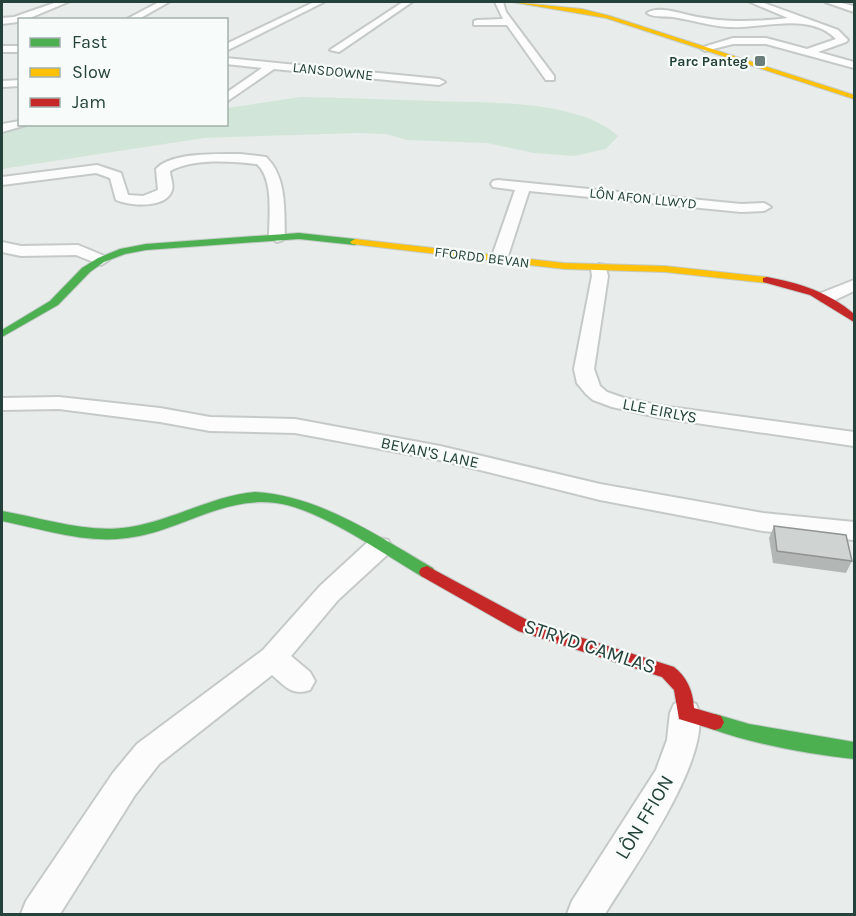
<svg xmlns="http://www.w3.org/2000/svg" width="856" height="916" font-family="Karla,sans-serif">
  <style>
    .green { fill: #d1e6d8 }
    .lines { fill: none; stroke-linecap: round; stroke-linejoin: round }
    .street-casing { stroke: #c5cac8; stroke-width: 4 }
    .fast-casing { stroke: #c3cbc8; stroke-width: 2 }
    .slow-casing { stroke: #c3cbc8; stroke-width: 2 }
    .jam-casing { stroke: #c3cbc8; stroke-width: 2 }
    .street { fill: #fcfcfc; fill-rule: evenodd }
    .fast { fill: #4caf50; fill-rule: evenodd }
    .slow { fill: #ffc107; fill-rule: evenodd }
    .jam { fill: #c62828; fill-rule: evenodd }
    .wall { fill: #b2b6b5 }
    .building { fill: #cfd4d2; stroke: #919493; stroke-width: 1.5 }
    .poi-dot { fill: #697e78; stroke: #f7fbf9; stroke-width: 2 }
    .labels { text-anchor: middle; stroke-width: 4.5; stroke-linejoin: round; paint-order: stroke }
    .far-poi-label { font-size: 14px; font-weight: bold; fill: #24423a; stroke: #f7fbf9; text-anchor: end }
    .far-street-label { font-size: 14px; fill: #24423a; stroke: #f7fbf9 }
    .street-label { font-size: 16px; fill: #24423a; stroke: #f7fbf9 }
    .near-street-label { font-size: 20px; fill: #24423a; stroke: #f7fbf9 }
  </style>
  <rect width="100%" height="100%" fill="#e8edeb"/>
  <path class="green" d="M300,97C344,98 389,99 433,101C485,103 579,99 618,136L606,149L574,156L534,153L487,143L407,140L386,134L357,133L204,138L2,169V130L37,124H226L227,108Z"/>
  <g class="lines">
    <defs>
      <g id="street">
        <path d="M57,2H68L25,20H20L18,22L2,24V18L14,17Z"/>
        <path d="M159,2H169L137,20H125Z"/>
        <path d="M314,2H324L226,51V44Z"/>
        <path d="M403,2H412L339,52L330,50Z"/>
        <path d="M495,2H503L506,12L554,76V80H546L507,25H474V21L477,20L503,19Z"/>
        <path d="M750,2H761L838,30L848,40L846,42L818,52L854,62V68L766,44H733L705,51L700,48L733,38H766L807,49L836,39C809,11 763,29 729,27C710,26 692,20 673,17C665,16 653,18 647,13C657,6 676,12 688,15C722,23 754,22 788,18Z"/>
        <path d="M825,2H837L854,6V12Z"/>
        <rect x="2" y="46" width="18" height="6"/>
        <path d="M226,58L439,79L445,82L439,85L274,69L226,102V93L262,68L226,64Z"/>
        <path d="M20,80V86L2,87V81Z"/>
        <path d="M20,121V124H30L2,132V124Z"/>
        <path d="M240,154L266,157C287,177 284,210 285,237L283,240L277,242L269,237C269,215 274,180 257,164C231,161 193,158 170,171C170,177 174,184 172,190C166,209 130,206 116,200L110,178L96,173L2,185V177L97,165L121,173L128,195L143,196L158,190L156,169C171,152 218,154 240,154Z"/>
        <path d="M498,180L741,204L764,203L771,207L764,211L741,212L529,191L507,259L499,264L491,259L515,190L493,187L491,184L493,181Z"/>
        <path d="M2,242L21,246L78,245L107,257L109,260L101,265L76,255L21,256L2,252Z"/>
        <path d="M599,264L605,265L608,276L594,369L600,386L607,392L624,398L662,406L854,432V446L662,418L612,407L593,400L586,394L577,383L574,369L592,276L591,269Z"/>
        <path d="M854,280V291L833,301H821L818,297L821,293Z"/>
        <path d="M59,397L160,408L210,417L295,419L440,446L600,484L763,513L854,522V540L763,531L600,500L440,460L295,433L210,431L160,422L59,409L2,410V398Z"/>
        <path d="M379,538L388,540L392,547L388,554L338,600L291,656L310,672L315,681L310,690C292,696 286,687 272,675L159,764L135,795L60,914H21L26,901L113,773L137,744L263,650L320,586L370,540Z"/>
        <path d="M685,700L696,704C718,751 631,871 605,914H567L572,901L656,770L667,740L670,713L674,704Z"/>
      </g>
      <g id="fast">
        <path d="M299,233L355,239L360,242L355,245L299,239L146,250L125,254L104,262L90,272L58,305L2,337V330L50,301L82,268L98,258L120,249L146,244Z"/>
        <path d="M255,492C321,496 377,536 433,568L435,572L433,576L427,578L421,576C384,554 318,508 276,503C222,496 179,532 127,538C86,544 42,529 2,521V511C43,518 89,534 130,527C174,520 211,496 255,492Z"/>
        <path d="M715,714L749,724L854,742V759C807,754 753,744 709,728L706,722L709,716Z"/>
      </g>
      <g id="slow">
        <path d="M512,2L582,9L610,16L854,95V99L606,18Z"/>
        <path d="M355,239L564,263L665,266L767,277L772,280L767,283L665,272L564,269L352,244L350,242Z"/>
      </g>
      <g id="jam">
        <path d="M767,277C799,283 829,292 854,314V322L810,295L763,282V278Z"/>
        <path d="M427,566L529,621L674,667C687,677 693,691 694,708L721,716L724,722L721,728L715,730L679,719L674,690L662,677L518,631L421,576L419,572L421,568Z"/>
      </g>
    </defs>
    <use href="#street" class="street-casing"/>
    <use href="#fast" class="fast-casing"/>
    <use href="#slow" class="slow-casing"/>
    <use href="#jam" class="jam-casing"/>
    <use href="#street" class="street"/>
    <use href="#fast" class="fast"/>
    <use href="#slow" class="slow"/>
    <use href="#jam" class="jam"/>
  </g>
  <path class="wall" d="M774,526L852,561L846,573L773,563L769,538Z"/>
  <path class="building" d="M774,526L846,535L852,561L777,551Z"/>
  <rect class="poi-dot" x="754" y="55" width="12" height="12" rx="3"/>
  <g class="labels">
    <g class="far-poi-label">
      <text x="748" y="66">Parc Panteg</text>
    </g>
    <g class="far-street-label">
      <text transform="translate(333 71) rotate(6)" y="5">LANSDOWNE</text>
      <text transform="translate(643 198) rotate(6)" y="5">LÔN AFON LLWYD</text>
      <text transform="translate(482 257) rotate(7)" y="5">FFORDD BEVAN</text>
    </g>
    <g class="street-label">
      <text transform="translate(660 410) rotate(11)" y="6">LLE EIRLYS</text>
      <text transform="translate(430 452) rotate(12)" y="6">BEVAN'S LANE</text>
    </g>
    <g class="near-street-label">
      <text transform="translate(590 646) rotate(18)" y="7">STRYD CAMLAS</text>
      <text transform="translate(644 817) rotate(-59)" y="7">LÔN FFION</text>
    </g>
  </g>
  <rect width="856" height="916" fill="none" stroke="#24423a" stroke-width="6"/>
  <rect x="18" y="18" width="210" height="108" fill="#f7fbf9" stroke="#a3b1ad" stroke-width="1.5"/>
  <rect x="30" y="38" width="30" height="9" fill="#4caf50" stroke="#a3b1ad" stroke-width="1.5"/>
  <text x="72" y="48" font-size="18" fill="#24423a">Fast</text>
  <rect x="30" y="68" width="30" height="9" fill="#ffc107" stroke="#a3b1ad" stroke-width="1.5"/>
  <text x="72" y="78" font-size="18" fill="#24423a">Slow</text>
  <rect x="30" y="98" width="30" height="9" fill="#c62828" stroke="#a3b1ad" stroke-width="1.5"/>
  <text x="72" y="108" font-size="18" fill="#24423a">Jam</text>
</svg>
